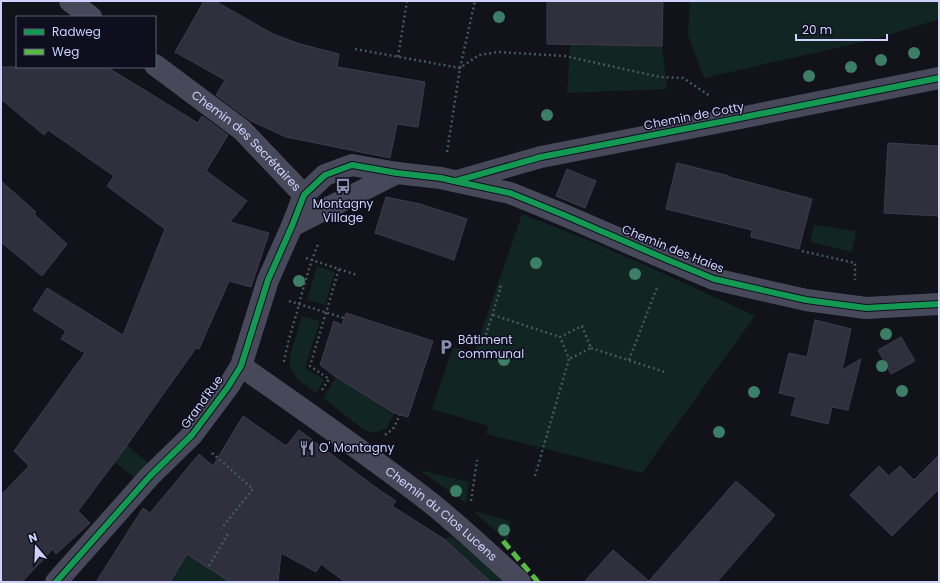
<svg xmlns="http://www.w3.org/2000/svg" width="940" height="583" font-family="Poppins,sans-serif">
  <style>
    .green { fill: #112522 }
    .building { fill: #302f3d; stroke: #3c3c4e }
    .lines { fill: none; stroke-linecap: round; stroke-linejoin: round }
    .path { stroke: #48575e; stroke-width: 2.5; stroke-dasharray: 2 3; stroke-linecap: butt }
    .minor { stroke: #47495b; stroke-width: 22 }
    .quiet { stroke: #58b947; stroke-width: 5; stroke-dasharray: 10 5; stroke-linecap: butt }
    .cycleway-casing { stroke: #0e0e1f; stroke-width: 8 }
    .cycleway { stroke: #139951; stroke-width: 6 }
    .tree { fill: #3c7e66 }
    .labels { text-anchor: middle; stroke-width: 3; stroke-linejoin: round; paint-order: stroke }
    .street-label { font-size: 12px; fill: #ced1fc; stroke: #0e0e1f }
    .poi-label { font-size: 12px; fill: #ced1fc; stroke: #0e0e1f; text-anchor: start }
  </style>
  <rect width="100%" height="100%" fill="#12121b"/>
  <g class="green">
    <path d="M690,1H939V19L876,39L704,78L688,35Z"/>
    <path d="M570,45L662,46L667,89L567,93Z"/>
    <path d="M522,214L588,240L656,270L755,316L642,473L486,434L488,426L432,409L453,347L474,353Z"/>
    <path d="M814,225L856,231L852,252L810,242Z"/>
    <path d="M317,266L335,272L325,305L307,300Z"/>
    <path d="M302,316L320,321L305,368L324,380L316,393L297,379L290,367V355Z"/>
    <path d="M336,377L394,413L387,428L375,433L364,430L323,398Z"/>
    <path d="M127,445L148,463L135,478L115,462Z"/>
    <path d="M419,470L469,482L466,503Z"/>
    <path d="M473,511L510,521L508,542Z"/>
    <path d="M451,536L491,568L505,582H481L485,576L444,539Z"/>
    <path d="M196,539L230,582H170Z"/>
  </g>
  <g class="building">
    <path d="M204,1H215L273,34L300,44L339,54L337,67L425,82L418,127L397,124L390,158L286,137L251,121L216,95L225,80L175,52Z"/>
    <path d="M547,1H663L662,46L547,44Z"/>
    <path d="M1,67H107L198,123L202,116L228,135L206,171L247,201L230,222L269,233L251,287L229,281L199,349L196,348L120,455L78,511L90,523L56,554L53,549L22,582H1V495L29,466L14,451L85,353L61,339L66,331L33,310L47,288L123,335L165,229L107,186L114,176L48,130L44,135L1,99Z"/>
    <path d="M888,143L939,146V216L884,213Z"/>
    <path d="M677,163L729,176V177L812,199L799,249L751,237L752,230L666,209Z"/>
    <path d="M567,169L596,181L585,208L556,196Z"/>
    <path d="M1,181L36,212L34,214L67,244L42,276L1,242Z"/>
    <path d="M386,197L420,204L467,219L454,260L375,233Z"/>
    <path d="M346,313L433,341L408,417L394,413L336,377L320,365L334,321L342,325Z"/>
    <path d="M815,320L851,329L842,370L861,359L848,410L832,407L828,424L791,415L796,397L779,393L789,353L807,357Z"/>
    <path d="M901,337L915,361L891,374L878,350Z"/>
    <path d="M243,416L286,446L299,430L378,489L396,501L392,506L444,539L491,582H345L321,564L316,572L281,553L278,582H230L187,554L170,582H96L143,508L150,513L199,454L213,466Z"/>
    <path d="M939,455V489L892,536L850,495L879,466L889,476L900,466L914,480Z"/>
    <path d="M736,481L775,515L717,582H584L613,550L649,581Z"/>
  </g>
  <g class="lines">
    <g class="path">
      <path d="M355,49L460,68L479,55L498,52L565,56L660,77L683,78L710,96"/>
      <path d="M398,57L407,1"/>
      <path d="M447,152L460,68L475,1"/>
      <path d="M802,251L855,263V280"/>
      <path d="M306,258L357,275"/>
      <path d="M289,301L344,318"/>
      <path d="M493,315L560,337"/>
      <path d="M478,342L483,344L501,287L497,285"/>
      <path d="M591,348L665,372"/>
      <path d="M629,360L658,285"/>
      <path d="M284,362C287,345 292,328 297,312C303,289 309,266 318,244"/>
      <path d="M322,390L329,379L310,366L339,269"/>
      <path d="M385,435L393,429L400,415"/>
      <path d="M212,453L253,489L221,529"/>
      <path d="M535,476L569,359L560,337L582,326L591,348L569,359"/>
      <path d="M471,501L477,460"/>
      <path d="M209,566L229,532"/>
    </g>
    <g class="minor">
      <path d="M70,1L91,17"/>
      <path id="s1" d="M155,65L242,130L304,195"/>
      <path d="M457,181L541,157L730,120L939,78"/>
      <path d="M292,226L397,173"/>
      <path id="s2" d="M241,366C305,411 369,455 431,503C462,528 491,555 520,582"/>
      <path d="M56,582L150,476L192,435L228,387L241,366L268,280L292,226L304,195L325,175L352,165L397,173L441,178L454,181L510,193L564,215L668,260L714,279L806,300L866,308L939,304"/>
    </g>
    <path class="quiet" d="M503,541L538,582"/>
    <defs>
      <g id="cycleway">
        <path d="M456,181L541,157L730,120L939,78"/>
        <path d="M56,582L150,476L192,435L228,387L241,366L268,280L292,226L304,195L325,175L352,165L397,173L441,178L454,181L510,193L564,215L668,260L714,279L806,300L866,308L939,304"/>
      </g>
    </defs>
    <use href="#cycleway" class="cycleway-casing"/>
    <use href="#cycleway" class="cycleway"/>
  </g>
  <g class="tree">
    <circle cx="499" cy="17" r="6"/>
    <circle cx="914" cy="53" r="6"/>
    <circle cx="881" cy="60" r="6"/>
    <circle cx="851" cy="67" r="6"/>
    <circle cx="809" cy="76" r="6"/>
    <circle cx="547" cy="115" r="6"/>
    <circle cx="536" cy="263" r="6"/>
    <circle cx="635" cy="274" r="6"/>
    <circle cx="299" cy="281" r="6"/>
    <circle cx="886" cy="334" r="6"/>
    <circle cx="504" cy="360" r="6"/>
    <circle cx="882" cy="366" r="6"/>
    <circle cx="902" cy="391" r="6"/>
    <circle cx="754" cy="392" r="6"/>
    <circle cx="719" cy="432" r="6"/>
    <circle cx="456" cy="491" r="6"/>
    <circle cx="504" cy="530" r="6"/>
  </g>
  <defs>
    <symbol id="bus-bare" viewBox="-9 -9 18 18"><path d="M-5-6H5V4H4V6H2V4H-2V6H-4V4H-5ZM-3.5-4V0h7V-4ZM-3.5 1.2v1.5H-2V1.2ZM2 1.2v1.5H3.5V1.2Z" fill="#8c8ead" stroke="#0e0e1f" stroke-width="2.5" paint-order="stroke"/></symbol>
    <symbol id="parking-bare" viewBox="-9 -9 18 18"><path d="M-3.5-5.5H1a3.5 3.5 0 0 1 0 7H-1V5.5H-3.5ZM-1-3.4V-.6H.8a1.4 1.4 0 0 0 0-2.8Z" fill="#8c8ead" stroke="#0e0e1f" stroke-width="2.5" paint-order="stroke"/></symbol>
    <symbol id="restaurant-bare" viewBox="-9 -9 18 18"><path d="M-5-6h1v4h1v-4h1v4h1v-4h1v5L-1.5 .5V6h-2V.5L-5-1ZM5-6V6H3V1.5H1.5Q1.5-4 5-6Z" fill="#8c8ead" stroke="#0e0e1f" stroke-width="2.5" paint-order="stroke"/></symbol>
  </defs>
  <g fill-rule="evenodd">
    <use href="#bus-bare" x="332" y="175" width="22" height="22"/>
    <use href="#parking-bare" x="435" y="336" width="22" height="22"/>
    <use href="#restaurant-bare" x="296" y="437" width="22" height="22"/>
  </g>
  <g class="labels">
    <g class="street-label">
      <text transform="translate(694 116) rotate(-11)" y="4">Chemin de Cotty</text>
      <text dy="4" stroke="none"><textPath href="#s1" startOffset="119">Chemin des Secrétaires</textPath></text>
      <text transform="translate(673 249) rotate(22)" y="4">Chemin des Haies</text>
      <text transform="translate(202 402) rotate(-54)" y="4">Grand'Rue</text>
      <text dy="4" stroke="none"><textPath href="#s2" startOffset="249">Chemin du Clos Lucens</textPath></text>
    </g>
    <g class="poi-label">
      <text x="343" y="208" text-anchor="middle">Montagny<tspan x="343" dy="14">Village</tspan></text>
      <text x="458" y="344">Bâtiment<tspan x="458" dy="14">communal</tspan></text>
      <text x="319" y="452">O' Montagny</text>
    </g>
  </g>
  <rect width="940" height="583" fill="none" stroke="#ced1fc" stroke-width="4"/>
  <rect x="16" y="16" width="140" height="52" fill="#0e0e1f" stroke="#5b5c77"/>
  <rect x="24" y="29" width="20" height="6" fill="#139951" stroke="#5b5c77"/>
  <text x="52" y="36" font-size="12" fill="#ced1fc">Radweg</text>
  <rect x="24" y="49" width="20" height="6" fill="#58b947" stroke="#5b5c77"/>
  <text x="52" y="56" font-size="12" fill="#ced1fc">Weg</text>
  <g transform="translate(36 547) rotate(341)" stroke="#0e0e1f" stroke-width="3" paint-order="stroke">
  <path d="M0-3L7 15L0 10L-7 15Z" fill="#ced1fc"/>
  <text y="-6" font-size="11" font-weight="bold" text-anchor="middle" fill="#ced1fc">N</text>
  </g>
  <path d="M796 34v6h91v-6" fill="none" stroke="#ced1fc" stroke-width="2"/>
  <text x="802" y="34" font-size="12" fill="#ced1fc" stroke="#0e0e1f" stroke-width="3" paint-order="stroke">20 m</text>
</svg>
